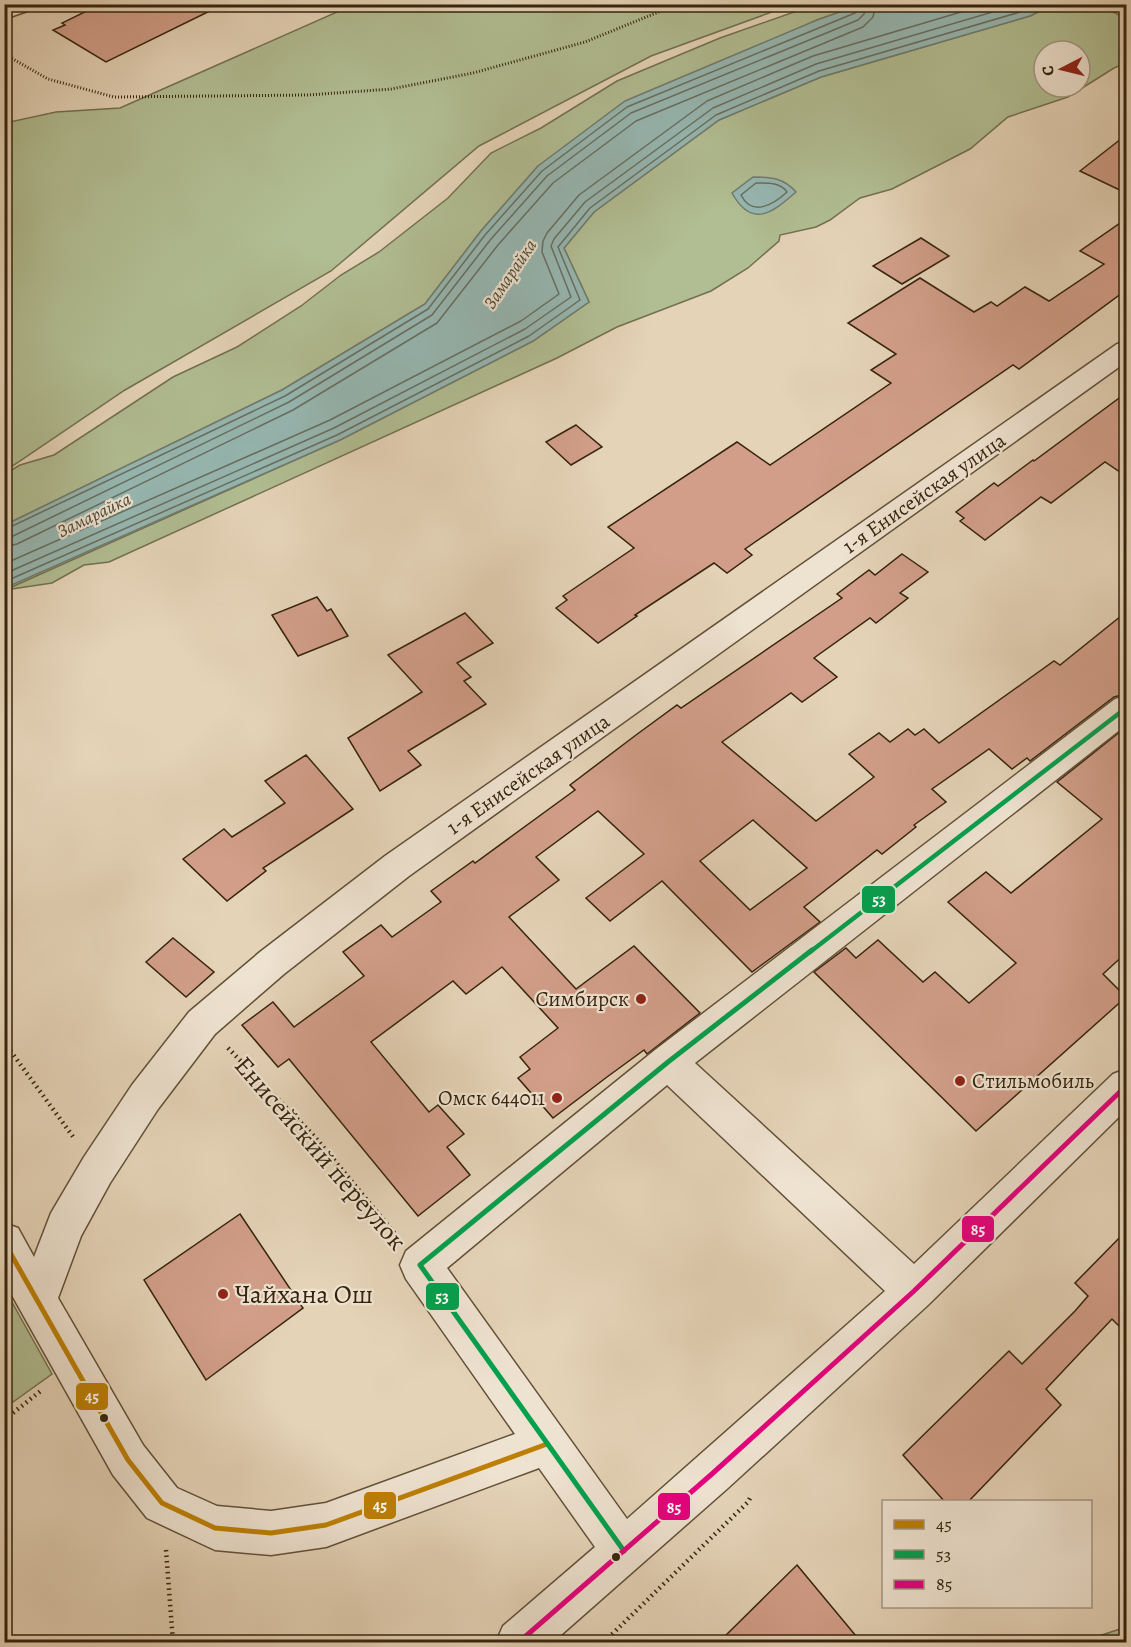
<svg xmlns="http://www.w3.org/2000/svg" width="1131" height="1647" font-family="Alegreya,serif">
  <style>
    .green { fill: #b1bd92; stroke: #737050; stroke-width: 1.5; fill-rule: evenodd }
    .water { fill: #96b7b2; stroke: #6f7c70; stroke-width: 1.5 }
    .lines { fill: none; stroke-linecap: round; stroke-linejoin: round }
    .shore { stroke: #666e60; stroke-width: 1.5 }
    .building { fill: #d29e89; stroke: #35240d; stroke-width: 1.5; fill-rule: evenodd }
    .minor-casing { stroke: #615038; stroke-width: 3 }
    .path-far1 { stroke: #35240d; stroke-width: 3; stroke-dasharray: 1 2; stroke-linecap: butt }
    .path { stroke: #35240d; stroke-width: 4.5; stroke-dasharray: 1.5 4; stroke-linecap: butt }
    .minor { fill: #eee2d0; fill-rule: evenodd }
    .bus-1-casing { stroke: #eee2d0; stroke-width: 10 }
    .bus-2-far1-casing { stroke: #eee2d0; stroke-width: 9 }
    .bus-2-casing { stroke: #eee2d0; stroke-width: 10 }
    .bus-3-casing { stroke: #eee2d0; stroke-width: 10 }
    .bus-1 { stroke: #bd7f04; stroke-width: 5 }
    .bus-2-far1 { stroke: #03a04e; stroke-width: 4.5 }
    .bus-2 { stroke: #03a04e; stroke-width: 5 }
    .bus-3 { stroke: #e5007d; stroke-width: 5 }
    .poi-dot { fill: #8f2418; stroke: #eee2d0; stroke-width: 2 }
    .bus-dot { fill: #35240d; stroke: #eee2d0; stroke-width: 2 }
    .labels { text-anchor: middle; stroke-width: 4.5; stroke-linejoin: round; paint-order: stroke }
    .far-water-label { font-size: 18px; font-style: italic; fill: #4d4936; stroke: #eee2d0 }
    .street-label { font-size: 21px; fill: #35240d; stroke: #eee2d0 }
    .poi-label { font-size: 21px; fill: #35240d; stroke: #eee2d0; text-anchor: end }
    .near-street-label { font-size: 26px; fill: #35240d; stroke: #eee2d0 }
    .near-poi-label { font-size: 26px; fill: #35240d; stroke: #eee2d0; text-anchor: start }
    .line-badge { stroke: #eee2d0; stroke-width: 2 }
    .badge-label { font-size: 16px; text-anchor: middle; font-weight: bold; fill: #fff }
  </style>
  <rect width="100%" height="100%" fill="#e5d3b7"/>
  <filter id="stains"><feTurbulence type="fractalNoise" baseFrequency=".00333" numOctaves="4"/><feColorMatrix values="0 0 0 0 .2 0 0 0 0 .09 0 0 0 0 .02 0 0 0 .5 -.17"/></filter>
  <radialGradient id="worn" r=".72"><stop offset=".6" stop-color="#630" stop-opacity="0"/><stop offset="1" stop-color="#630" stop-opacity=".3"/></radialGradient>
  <g class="green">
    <path d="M355,4L791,5L651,56L479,146L331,271L125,390L5,471V123L56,112L120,108Z"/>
    <path d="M814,5H860L817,20L538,166L481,231L425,304L282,390L5,525V474L20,465L54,455L173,377L237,347L301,306L341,275L379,252L448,198L491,153L541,128L617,81L720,38Z"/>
    <path d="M1052,5H1101L1126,19V63L1114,68L1068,97L1008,117L970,149L892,189L860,198L830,220L816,227L780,235L779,241L748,268L711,291L617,327L557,358L109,562L84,565L52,583L5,590L340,440L533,341L589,302L564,248L594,212L719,120L821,77L1030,16ZM1044,51H1080V87H1044Z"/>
    <path d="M4,1288L52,1374L13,1402L5,1392Z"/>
    <path d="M1126,1627V1642H1095L1099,1636Z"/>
  </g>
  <g class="water">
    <path d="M860,5H1052L1030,16L821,77L719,120L594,212L564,248L589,302L533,341L340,440L5,588V525L282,390L425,304L481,231L538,166L625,101L817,20Z"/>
    <path d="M753,177C771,177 784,178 796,192C772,213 752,229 732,193Z"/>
  </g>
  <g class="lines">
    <g class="shore">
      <path d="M756,183C767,183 780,182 787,192C773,205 752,217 741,195Z"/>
      <path d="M4,530L285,396L428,309L485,235L542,171L627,107L855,13L859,4"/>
      <path d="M4,538L13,536L289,402L432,315L491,239L547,176L631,113L858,20L864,14L867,4"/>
      <path d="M4,547L17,544L293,410L437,323L498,245L553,183L636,121L863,27L873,17L876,4"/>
      <path d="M4,564L330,420L521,321L559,294L542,252L543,241L547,233L579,195L707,101L813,56L988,4"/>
      <path d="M4,574L334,428L525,329L571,297L551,246L554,239L585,202L713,108L816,64L1020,4"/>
      <path d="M4,582L337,435L529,336L580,300L558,247L590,208L716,115L819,71L1027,10L1039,4"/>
    </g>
  </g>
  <g class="building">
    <path d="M101,4H224L106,62L53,30L65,25L62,23Z"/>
    <path d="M1126,135V193L1080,171Z"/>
    <path d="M1126,219V290L1019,369L1013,365L745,549L752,555L727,573L714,563L635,615L637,616L598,643L556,608L567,600L563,596L634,548L608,527L737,442L770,465L891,383L871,370L896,354L848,323L920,278L974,312L991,302L997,306L1025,287L1049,301L1104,264L1080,251Z"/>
    <path d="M921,238L949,256L902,284L873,266Z"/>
    <path d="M1126,393V476L1105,462L1051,503L1041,497L985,540L960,521L964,518L956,512L994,483L998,486L1033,460L1034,461Z"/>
    <path d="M576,425L602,447L571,465L546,442Z"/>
    <path d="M902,554L928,572L900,593L908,598L876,623L870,618L814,658L837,677L802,702L791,693L722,742L816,821L874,777L849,754L879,733L890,742L908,729L915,735L924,729L939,743L1054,661L1060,665L1126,612V694L1114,697L1030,761L1027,758L1012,769L989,749L932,789L946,802L914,825L916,827L882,854L877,850L804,907L820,922L752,972L662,881L610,921L586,898L644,854L598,811L536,857L559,880L509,917L576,989L634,946L700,1013L647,1054L644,1050L607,1077L553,1118L518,1078L530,1069L520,1057L558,1028L502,967L466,994L453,981L371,1042L429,1112L438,1105L464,1134L447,1147L470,1175L418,1216L289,1059L278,1067L242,1025L273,1002L294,1027L364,976L343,952L381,925L392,937L441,902L431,891L473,861L475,863L575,790L570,785L636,735L677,705L681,708L842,598L837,594L869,570L875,575ZM753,820L807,868L750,910L700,861Z"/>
    <path d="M317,597L327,611L331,609L348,636L298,656L272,615Z"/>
    <path d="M465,613L493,643L457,663L471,677L464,681L486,704L408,751L421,765L380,791L348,738L422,692L388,655Z"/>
    <path d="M1126,727V953L1103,974L1126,997L976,1131L814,972L846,948L856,958L878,940L923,982L935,972L969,1003L1016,963L948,902L986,872L1011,893L1102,819L1057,782Z"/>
    <path d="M306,755L353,809L263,868L266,871L227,901L183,859L224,829L232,837L285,803L265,781Z"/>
    <path d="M173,938L214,972L186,997L146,962Z"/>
    <path d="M240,1214L303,1308L206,1380L144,1280Z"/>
    <path d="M1126,1231V1333L1112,1319L1046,1389L1061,1405L968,1502H945L903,1455L1009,1351L1022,1364L1075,1311L1088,1296L1075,1283Z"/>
    <path d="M797,1565L861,1642H719Z"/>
  </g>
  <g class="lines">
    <defs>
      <g id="minor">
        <path d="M8,4H39L36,8L4,19V6Z"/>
        <path d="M1126,342V362L409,876L284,974L215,1034L158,1109L110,1183L81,1236L58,1298L143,1445L177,1488L217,1506L271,1511L326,1503L515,1434L406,1279L400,1265L406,1251L655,1050L1115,699L1126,696V725L695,1063L914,1264L1113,1074L1126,1069V1110L928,1305L728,1488L553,1642H496L503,1626L595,1547L539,1468L326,1547L271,1555L215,1550L200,1543L147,1518L113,1475L4,1281V1223L18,1228L34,1257L51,1213L84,1157L132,1085L189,1012L260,952L385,856L1117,344ZM667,1085L885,1291L627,1519L447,1268Z"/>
      </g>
    </defs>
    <use href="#minor" class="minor-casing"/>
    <g class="path-far1">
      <path d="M1117,4L1126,9"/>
      <path d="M4,54L48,79L114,97L308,95L391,89L473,73L585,42L678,4"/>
    </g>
    <g class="path">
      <path d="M4,1042L74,1138"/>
      <path d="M228,1048L315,1137L395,1234"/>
      <path d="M13,1413L43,1389"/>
      <path d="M166,1550L173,1642"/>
      <path d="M604,1642L748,1502L751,1496"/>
    </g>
    <use href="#minor" class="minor"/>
    <defs>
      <path id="bus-1" d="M4,1242L128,1460L162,1503L215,1528L271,1533L326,1525L547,1444"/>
      <path id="bus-2-far1" d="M810,952L1126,708"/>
      <path id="bus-2" d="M624,1551L420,1265L668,1062L812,950"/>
      <path id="bus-3" d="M519,1642L713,1473L914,1291L1126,1086"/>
    </defs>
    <use href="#bus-1" class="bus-1-casing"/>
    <use href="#bus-2-far1" class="bus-2-far1-casing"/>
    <use href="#bus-2" class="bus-2-casing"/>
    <use href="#bus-3" class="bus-3-casing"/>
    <use href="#bus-1" class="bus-1"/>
    <use href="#bus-2-far1" class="bus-2-far1"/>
    <use href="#bus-2" class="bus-2"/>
    <use href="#bus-3" class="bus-3"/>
  </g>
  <g class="poi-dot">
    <circle cx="641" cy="999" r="6"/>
    <circle cx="960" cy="1081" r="6"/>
    <circle cx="557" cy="1098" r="6"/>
    <circle cx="223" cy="1294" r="6"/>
  </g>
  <g class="bus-dot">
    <circle cx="104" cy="1418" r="5"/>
    <circle cx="616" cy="1557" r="5"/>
  </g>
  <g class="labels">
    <g class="far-water-label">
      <text transform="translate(510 274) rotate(-56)" y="6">Замарайка</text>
      <text transform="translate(94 515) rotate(-26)" y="6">Замарайка</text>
    </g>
    <g class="street-label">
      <text transform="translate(924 493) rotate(-35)" y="7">1-я Енисейская улица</text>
      <text transform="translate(528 774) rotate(-35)" y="7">1-я Енисейская улица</text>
    </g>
    <g class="poi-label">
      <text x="629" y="1006">Симбирск</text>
      <text x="972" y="1088" text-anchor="start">Стильмобиль</text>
      <text x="545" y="1105">Омск 644011</text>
    </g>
    <g class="near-street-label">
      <text transform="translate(321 1153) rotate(49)" y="9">Енисейский переулок</text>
    </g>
    <g class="near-poi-label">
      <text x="235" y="1303">Чайхана Ош</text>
    </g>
  </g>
  <g class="line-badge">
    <rect x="861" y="885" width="35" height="29" rx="6" fill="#03a04e"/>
    <rect x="961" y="1215" width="34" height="28" rx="6" fill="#e5007d"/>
    <rect x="425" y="1282" width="35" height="29" rx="6" fill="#03a04e"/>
    <rect x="75" y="1382" width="34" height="29" rx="6" fill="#bd7f04"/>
    <rect x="363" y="1491" width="34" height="29" rx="6" fill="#bd7f04"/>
    <rect x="657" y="1492" width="34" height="29" rx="6" fill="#e5007d"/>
  </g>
  <g class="badge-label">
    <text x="879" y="905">53</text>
    <text x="978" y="1235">85</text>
    <text x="442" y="1302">53</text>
    <text x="92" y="1402">45</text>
    <text x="380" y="1511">45</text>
    <text x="674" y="1513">85</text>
  </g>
  <rect width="1131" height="1647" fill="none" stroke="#e5d3b7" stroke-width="24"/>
  <rect x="6" y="6" width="1119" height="1635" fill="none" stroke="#35240d" stroke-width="3"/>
  <rect x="12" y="12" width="1107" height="1623" fill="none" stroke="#35240d" stroke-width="1.5"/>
  <rect x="882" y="1500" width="210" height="108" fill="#eee2d0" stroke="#a49682" stroke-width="1.5"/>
  <rect x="894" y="1520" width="30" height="9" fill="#bd7f04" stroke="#a49682" stroke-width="1.5"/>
  <text x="936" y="1530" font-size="18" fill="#35240d">45</text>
  <rect x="894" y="1550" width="30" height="9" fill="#03a04e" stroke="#a49682" stroke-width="1.5"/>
  <text x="936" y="1560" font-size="18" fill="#35240d">53</text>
  <rect x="894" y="1580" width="30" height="9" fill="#e5007d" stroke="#a49682" stroke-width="1.5"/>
  <text x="936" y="1590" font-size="18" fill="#35240d">85</text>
  <g transform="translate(1062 69) rotate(263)"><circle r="28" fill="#eee2d0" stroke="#a49682" stroke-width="1.5"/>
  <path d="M0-4.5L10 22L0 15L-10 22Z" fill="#8f2418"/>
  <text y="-9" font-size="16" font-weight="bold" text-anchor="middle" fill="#35240d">С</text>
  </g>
  <rect width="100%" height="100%" filter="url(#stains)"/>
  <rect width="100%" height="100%" fill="url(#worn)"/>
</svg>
